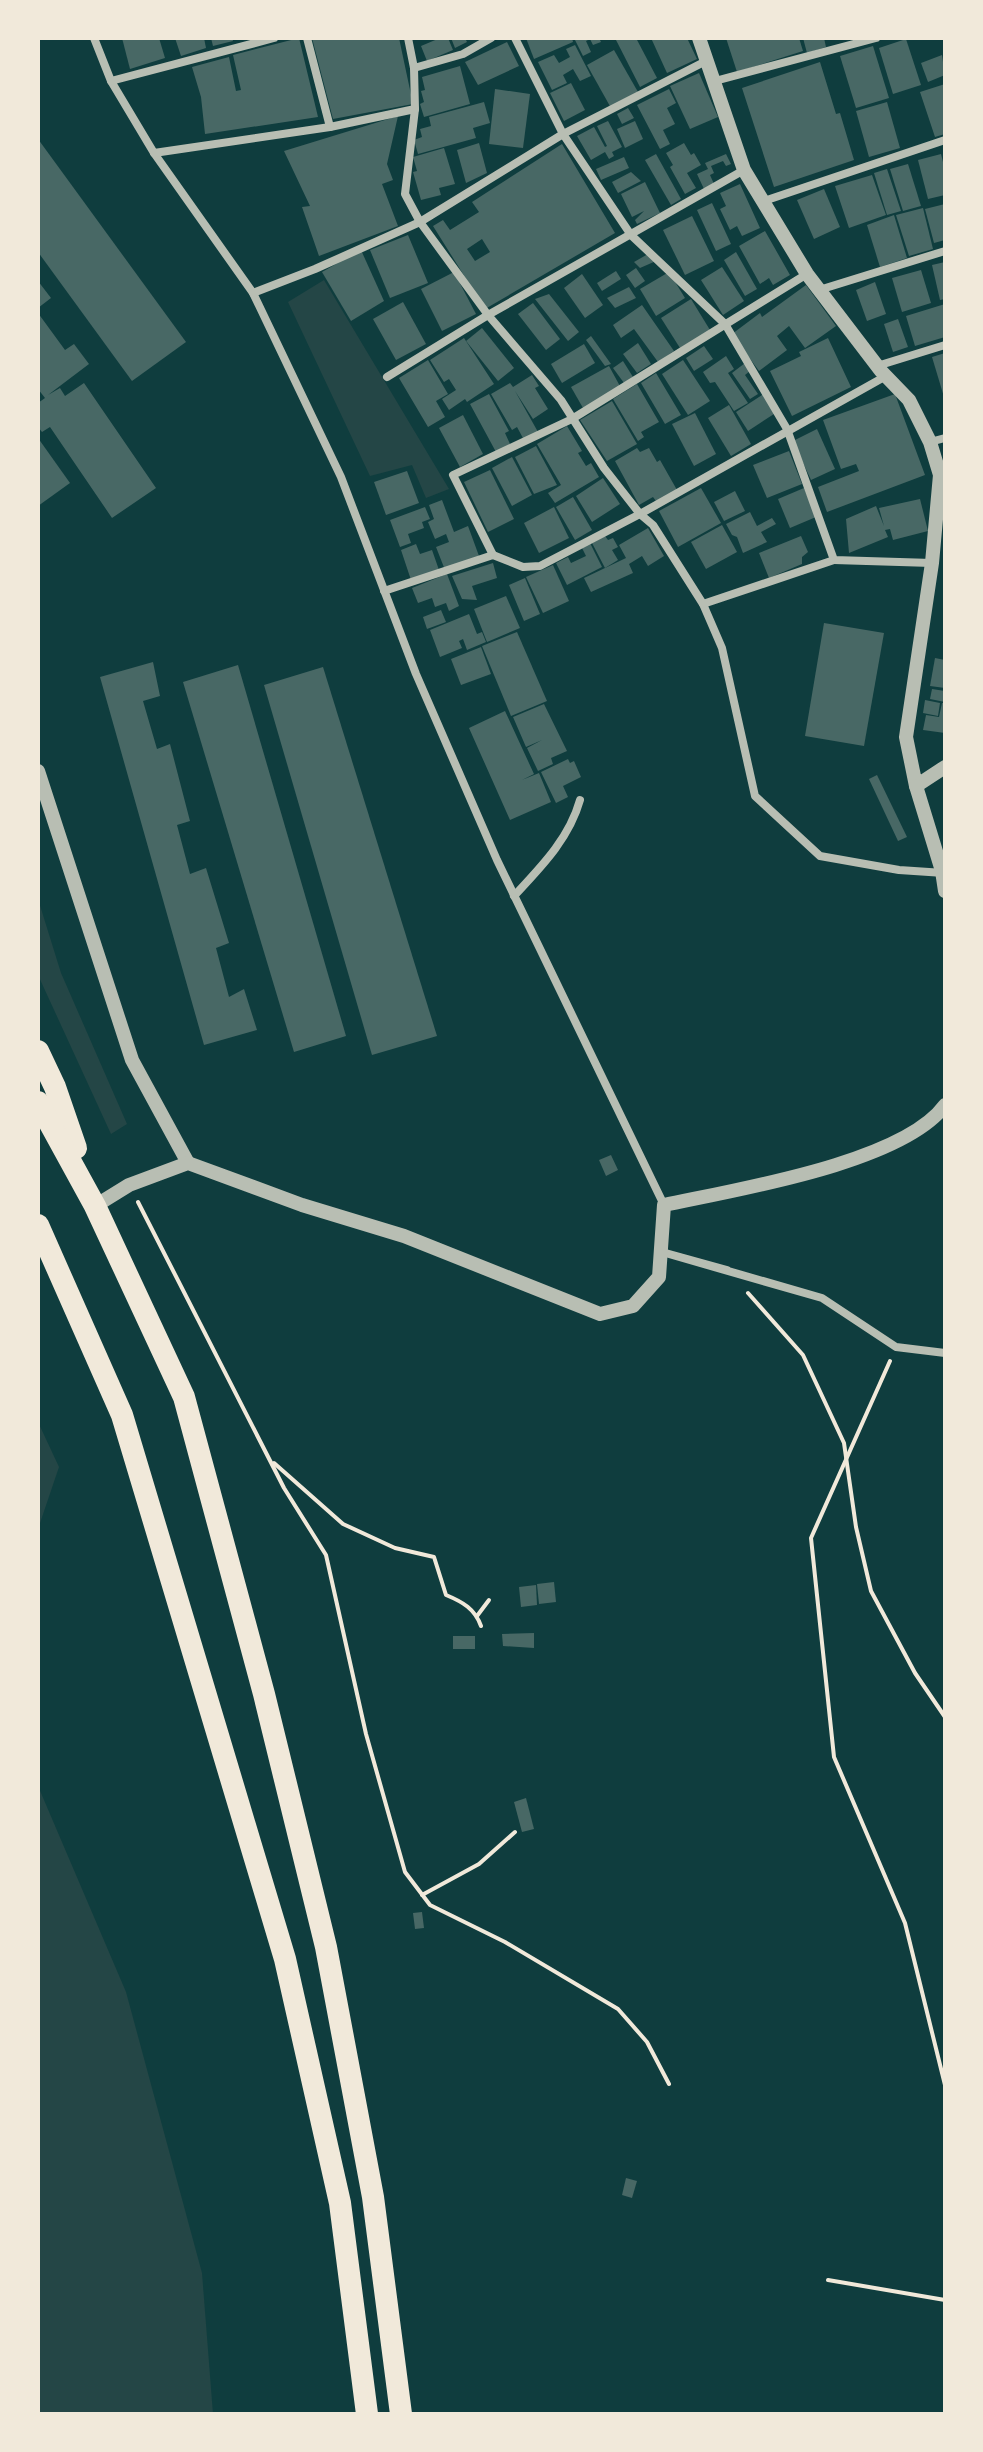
<svg xmlns="http://www.w3.org/2000/svg" width="983" height="2452" font-family="Figtree,sans-serif">
  <style>
    .green { fill: #244646 }
    .building { fill: #486865; fill-rule: evenodd }
    .lines { fill: none; stroke-linecap: round; stroke-linejoin: round }
    .path { stroke: #f1e9da; stroke-width: 4 }
    .minor { stroke: #b8beb3; stroke-width: 8 }
    .tertiary { stroke: #b8beb3; stroke-width: 14 }
    .trunk { stroke: #f1e9da; stroke-width: 22 }
  </style>
  <rect width="100%" height="100%" fill="#0f3d3e"/>
  <g class="green">
    <path d="M324,280L449,489L426,498L412,465L370,476L288,302Z"/>
    <path d="M38,899L61,973L127,1124L111,1134L38,975Z"/>
    <path d="M38,1422L59,1467L38,1529Z"/>
    <path d="M38,1786L126,1992L202,2273L213,2414H38Z"/>
  </g>
  <g class="building">
    <path d="M122,38H159L165,58L130,69Z"/>
    <path d="M175,38H204L206,48L181,56Z"/>
    <path d="M211,38H232L233,41L213,46Z"/>
    <path d="M299,38L318,117L205,134L201,97L192,67L229,57L236,91L241,90L233,55Z"/>
    <path d="M312,38H399L413,104L333,119Z"/>
    <path d="M440,38H448L453,50L427,61L421,46Z"/>
    <path d="M451,38H465L467,42L455,48Z"/>
    <path d="M526,38H572L573,42L534,59Z"/>
    <path d="M574,38H599L601,42L593,45L590,39L586,41L591,52L583,56Z"/>
    <path d="M620,38H636L657,78L640,87L616,40Z"/>
    <path d="M651,38H687L697,59L667,73Z"/>
    <path d="M726,38H799L803,51L737,72Z"/>
    <path d="M803,38H824L826,47L807,53Z"/>
    <path d="M906,39L921,85L893,94L879,48Z"/>
    <path d="M507,42L519,66L478,85L465,62Z"/>
    <path d="M575,45L591,76L580,81L573,69L563,75L567,83L552,90L538,62L554,55L559,63L570,57L566,49Z"/>
    <path d="M873,46L889,98L856,108L840,56Z"/>
    <path d="M614,50L638,92L611,108L587,65Z"/>
    <path d="M942,55L945,75L928,82L921,63Z"/>
    <path d="M820,62L836,114L840,113L854,160L774,187L742,88Z"/>
    <path d="M460,66L470,104L424,117L420,104L424,102L421,91L425,90L422,77Z"/>
    <path d="M699,73L718,117L690,129L670,86Z"/>
    <path d="M571,83L585,110L564,121L550,93Z"/>
    <path d="M945,84V134L935,137L920,92Z"/>
    <path d="M495,89L530,94L523,148L489,144Z"/>
    <path d="M669,89L676,103L667,108L675,124L663,130L670,144L660,149L637,105Z"/>
    <path d="M484,102L490,123L473,128L476,138L418,154L414,140L422,137L420,129L431,126L429,117Z"/>
    <path d="M887,102L900,148L869,157L856,111Z"/>
    <path d="M628,108L634,118L622,124L617,114Z"/>
    <path d="M398,116L387,164L393,180L382,184L398,226L319,256L302,207L310,206L284,151Z"/>
    <path d="M608,121L622,147L612,152L614,156L609,159L605,152L591,160L577,136L594,127L605,147L607,146L597,126Z"/>
    <path d="M635,121L643,139L625,148L617,129Z"/>
    <path d="M38,139L186,342L132,381L38,252Z"/>
    <path d="M479,143L487,173L466,183L457,150Z"/>
    <path d="M684,143L691,155L694,153L701,165L687,173L696,188L685,194L670,167L673,165L666,153Z"/>
    <path d="M562,144L615,233L485,309L433,226L443,220L450,230L479,212L472,202ZM482,239L490,252L475,261L467,249Z"/>
    <path d="M444,148L455,184L439,188L441,195L421,200L413,172L417,171L413,157Z"/>
    <path d="M656,154L681,199L671,205L645,160Z"/>
    <path d="M726,154L731,164L726,166L723,161L711,166L714,173L710,175L714,184L704,189L697,174L708,169L705,163Z"/>
    <path d="M941,154L945,170V195L928,199L918,160Z"/>
    <path d="M624,157L629,168L601,180L596,169Z"/>
    <path d="M908,164L921,206L903,211L890,169Z"/>
    <path d="M887,169L901,211L887,215L874,173Z"/>
    <path d="M631,172L641,181L618,193L612,182Z"/>
    <path d="M872,175L886,215L849,228L835,186Z"/>
    <path d="M645,182L660,213L637,224L635,220L644,211L632,217L621,194Z"/>
    <path d="M740,184L760,228L742,236L737,226L730,230L720,209L726,206L720,193Z"/>
    <path d="M824,189L840,227L814,239L797,200Z"/>
    <path d="M712,203L731,244L716,251L697,210Z"/>
    <path d="M945,204V240L934,243L925,209Z"/>
    <path d="M923,208L933,249L909,256L896,215Z"/>
    <path d="M894,215L907,258L880,267L867,225Z"/>
    <path d="M692,216L714,261L685,275L663,230Z"/>
    <path d="M765,231L790,275L773,285L769,278L760,284L739,246Z"/>
    <path d="M408,235L428,283L390,298L370,250Z"/>
    <path d="M361,250L384,301L351,321L322,272Z"/>
    <path d="M736,252L757,289L745,296L724,260Z"/>
    <path d="M648,254L656,261L640,268L634,262Z"/>
    <path d="M945,262V299L940,300L932,265Z"/>
    <path d="M722,267L744,301L723,315L701,280Z"/>
    <path d="M636,268L645,281L635,288L626,275Z"/>
    <path d="M921,270L931,303L902,312L892,278Z"/>
    <path d="M616,271L621,279L602,291L597,283Z"/>
    <path d="M454,272L476,314L442,331L421,289Z"/>
    <path d="M669,272L685,298L656,316L640,289Z"/>
    <path d="M582,274L603,305L585,318L564,288Z"/>
    <path d="M38,281L51,298L38,308Z"/>
    <path d="M875,282L886,314L867,321L856,290Z"/>
    <path d="M806,285L836,326L805,348L789,326L777,336L787,350L759,371L732,334L760,313L762,317Z"/>
    <path d="M629,287L636,298L615,308L607,298Z"/>
    <path d="M549,294L579,332L568,341L535,299Z"/>
    <path d="M691,299L710,330L680,348L661,318Z"/>
    <path d="M403,302L426,344L396,360L373,319Z"/>
    <path d="M533,303L560,339L546,350L518,314Z"/>
    <path d="M945,304V337L915,346L906,316Z"/>
    <path d="M642,305L674,351L658,362L634,329L621,338L613,325Z"/>
    <path d="M38,313L65,350L74,344L89,364L48,395L60,388L65,396L84,383L156,488L112,518L50,427L42,432L38,427V403L45,398L38,389Z"/>
    <path d="M898,319L908,347L893,352L884,324Z"/>
    <path d="M482,328L514,368L498,381L466,341Z"/>
    <path d="M591,336L611,364L605,366L586,340Z"/>
    <path d="M464,338L494,384L467,402L465,399L449,410L442,399L456,390L449,379L444,382L430,360Z"/>
    <path d="M828,338L851,387L792,416L770,371L801,356L799,352Z"/>
    <path d="M638,343L651,364L637,373L623,354Z"/>
    <path d="M584,344L595,363L562,383L551,364Z"/>
    <path d="M704,346L713,359L694,371L686,358Z"/>
    <path d="M945,353V397H944L932,357Z"/>
    <path d="M726,356L734,369L728,373L748,403L734,411L715,382L710,383L703,372Z"/>
    <path d="M428,360L448,394L436,401L445,417L428,427L399,378Z"/>
    <path d="M683,360L710,401L688,415L662,374Z"/>
    <path d="M623,361L633,377L624,383L613,368Z"/>
    <path d="M745,363L750,371L745,375L758,394L750,399L732,373Z"/>
    <path d="M609,366L621,388L583,408L571,387Z"/>
    <path d="M656,373L681,415L665,424L641,383Z"/>
    <path d="M532,375L539,386L535,388L548,409L533,419L515,391L538,432L524,440L517,427L512,430L491,394L510,383L513,387Z"/>
    <path d="M637,384L659,422L641,432L644,437L638,441L613,399Z"/>
    <path d="M765,393L777,412L748,431L736,412Z"/>
    <path d="M489,394L509,431L505,433L510,444L496,452L470,404Z"/>
    <path d="M895,394L925,475L827,512L818,487L859,471L856,464L841,469L823,420Z"/>
    <path d="M612,401L637,444L607,461L580,420Z"/>
    <path d="M729,405L751,444L731,456L708,418Z"/>
    <path d="M695,413L716,454L694,466L672,424Z"/>
    <path d="M463,415L483,454L460,467L439,428Z"/>
    <path d="M567,426L582,451L578,453L586,466L591,463L599,477L555,503L548,493L561,485L537,444Z"/>
    <path d="M817,429L835,469L811,480L793,441Z"/>
    <path d="M38,438L70,483L38,506Z"/>
    <path d="M536,446L557,485L534,494L515,457Z"/>
    <path d="M637,448L640,452L649,448L657,462L660,460L677,490L656,501L653,497L639,505L615,461Z"/>
    <path d="M789,451L802,484L767,498L753,465Z"/>
    <path d="M512,457L532,495L512,506L492,468Z"/>
    <path d="M490,470L514,519L488,532L464,482Z"/>
    <path d="M407,471L419,503L386,515L374,482Z"/>
    <path d="M603,478L620,504L592,522L576,496Z"/>
    <path d="M701,488L721,523L678,547L659,511Z"/>
    <path d="M804,488L816,517L790,528L778,499Z"/>
    <path d="M735,491L745,511L724,521L714,502Z"/>
    <path d="M573,497L592,530L575,540L556,507Z"/>
    <path d="M920,499L928,531L893,540L890,529L885,530L888,537L849,553L846,519L876,506L884,526L879,508Z"/>
    <path d="M442,500L454,532L468,526L479,556L445,570L436,547L449,542L446,534L435,539L428,522L434,519L429,505Z"/>
    <path d="M425,507L430,519L422,522L424,528L408,534L411,543L400,547L390,520Z"/>
    <path d="M554,507L569,538L539,553L524,523Z"/>
    <path d="M750,512L757,526L772,518L776,524L761,532L767,542L743,553L737,537L732,535L726,524Z"/>
    <path d="M722,525L737,552L706,569L691,542Z"/>
    <path d="M648,528L664,556L648,566L642,556L629,564L633,573L591,592L584,578L626,558L619,545Z"/>
    <path d="M605,536L608,540L613,538L618,547L612,550L618,560L605,568L592,543Z"/>
    <path d="M801,536L808,552L802,557V564L769,578L759,553Z"/>
    <path d="M590,543L602,567L567,585L556,563L568,557L571,563L586,556L582,548Z"/>
    <path d="M416,544L420,554L432,550L439,570L411,580L401,550Z"/>
    <path d="M493,563L497,578L472,586L477,600L462,599L452,576Z"/>
    <path d="M553,565L569,601L543,613L526,577Z"/>
    <path d="M447,574L459,606L449,611L446,603L435,607L432,598L418,603L412,588Z"/>
    <path d="M525,578L540,614L524,621L509,585Z"/>
    <path d="M506,596L520,628L487,642L474,609Z"/>
    <path d="M441,610L446,622L427,629L423,617Z"/>
    <path d="M469,614L477,634L482,632L486,642L467,650L463,639L459,641L462,648L440,657L430,630Z"/>
    <path d="M824,623L884,633L864,746L805,736Z"/>
    <path d="M517,632L547,701L511,716L482,646Z"/>
    <path d="M481,647L491,674L461,685L451,659Z"/>
    <path d="M935,658L945,660V688L930,686Z"/>
    <path d="M153,662L160,696L143,701L157,749L170,744L190,821L177,825L190,874L206,868L229,943L216,948L229,997L244,989L257,1030L204,1045L100,677Z"/>
    <path d="M238,665L346,1036L294,1052L183,682Z"/>
    <path d="M323,667L437,1036L372,1055L264,685Z"/>
    <path d="M932,689L945,691V702L930,699Z"/>
    <path d="M925,700L940,703L938,716L923,713Z"/>
    <path d="M942,703H945V733L923,730L926,715L939,717Z"/>
    <path d="M544,704L567,751L551,758L553,764L538,771L527,748L542,740L526,747L513,717Z"/>
    <path d="M505,711L534,774L522,780L539,773L551,802L510,820L469,728Z"/>
    <path d="M568,759L570,763L574,761L581,777L563,786L568,797L556,803L541,772Z"/>
    <path d="M877,775L907,837L898,841L869,779Z"/>
    <path d="M611,1155L618,1170L606,1176L599,1160Z"/>
    <path d="M554,1582L556,1602L539,1604L537,1584Z"/>
    <path d="M536,1585L537,1605L521,1607L519,1587Z"/>
    <path d="M534,1633V1648L503,1646L502,1634Z"/>
    <rect x="453" y="1636" width="22" height="13"/>
    <path d="M526,1798L534,1829L522,1832L514,1802Z"/>
    <path d="M422,1912L424,1928L415,1929L413,1913Z"/>
    <path d="M626,2178L637,2181L632,2198L622,2195Z"/>
  </g>
  <g class="lines">
    <g class="path">
      <path d="M138,1202L284,1488L326,1555L366,1734L405,1872L430,1905L505,1942L618,2009L647,2042L669,2084"/>
      <path d="M748,1293L803,1355L844,1443L856,1527L871,1591L915,1673L945,1717"/>
      <path d="M890,1361L811,1538L834,1757L905,1923L945,2085"/>
      <path d="M274,1463L343,1524L395,1548L434,1557L446,1595C463,1602 475,1609 481,1626"/>
      <path d="M477,1616L489,1600"/>
      <path d="M422,1895L479,1864L515,1832"/>
      <path d="M828,2280L945,2300"/>
    </g>
    <g class="minor">
      <path d="M94,38L111,81L154,153L253,293L341,477L416,674L497,860L664,1205"/>
      <path d="M307,38L330,127"/>
      <path d="M408,38L414,68L415,109L405,194L420,222L488,315L561,400L604,468L640,514L653,525L703,604L722,648L755,796L820,856L899,870L944,873"/>
      <path d="M515,38L563,134L631,235L725,324L787,429L834,560L932,563"/>
      <path d="M414,68L463,54L491,38"/>
      <path d="M111,81L274,38"/>
      <path d="M715,81L876,38"/>
      <path d="M154,153L330,127L415,109"/>
      <path d="M764,201L945,140"/>
      <path d="M819,290L945,251"/>
      <path d="M253,293L315,269L420,222L563,134L708,60"/>
      <path d="M877,366L945,345"/>
      <path d="M387,377L488,315L744,170"/>
      <path d="M930,442L945,438"/>
      <path d="M493,555L453,475L572,419L807,274"/>
      <path d="M384,591L493,555L523,567L540,566L640,514L886,376"/>
      <path d="M703,604L834,560"/>
      <path d="M514,896C541,867 569,839 580,800"/>
      <path d="M727,1270L662,1252L822,1298L896,1347L945,1353"/>
    </g>
    <g class="tertiary">
      <path d="M699,38L744,170L807,274L881,371L909,400L930,442L940,475L932,563L906,737L916,786L945,767"/>
      <path d="M38,771L132,1060L188,1163"/>
      <path d="M916,786L942,871L945,891"/>
      <path d="M95,1206L129,1185L188,1163L302,1205L404,1236L600,1314L633,1306L659,1277L664,1205C734,1190 903,1163 945,1105"/>
    </g>
    <g class="trunk">
      <path d="M38,1051L55,1087L76,1148"/>
      <path d="M38,1102L95,1206L184,1397L264,1694L326,1947L373,2197L401,2414"/>
      <path d="M38,1225L122,1415L285,1959L340,2203L367,2414"/>
    </g>
  </g>
  <rect width="983" height="2452" fill="none" stroke="#f1e9da" stroke-width="80"/>
</svg>
